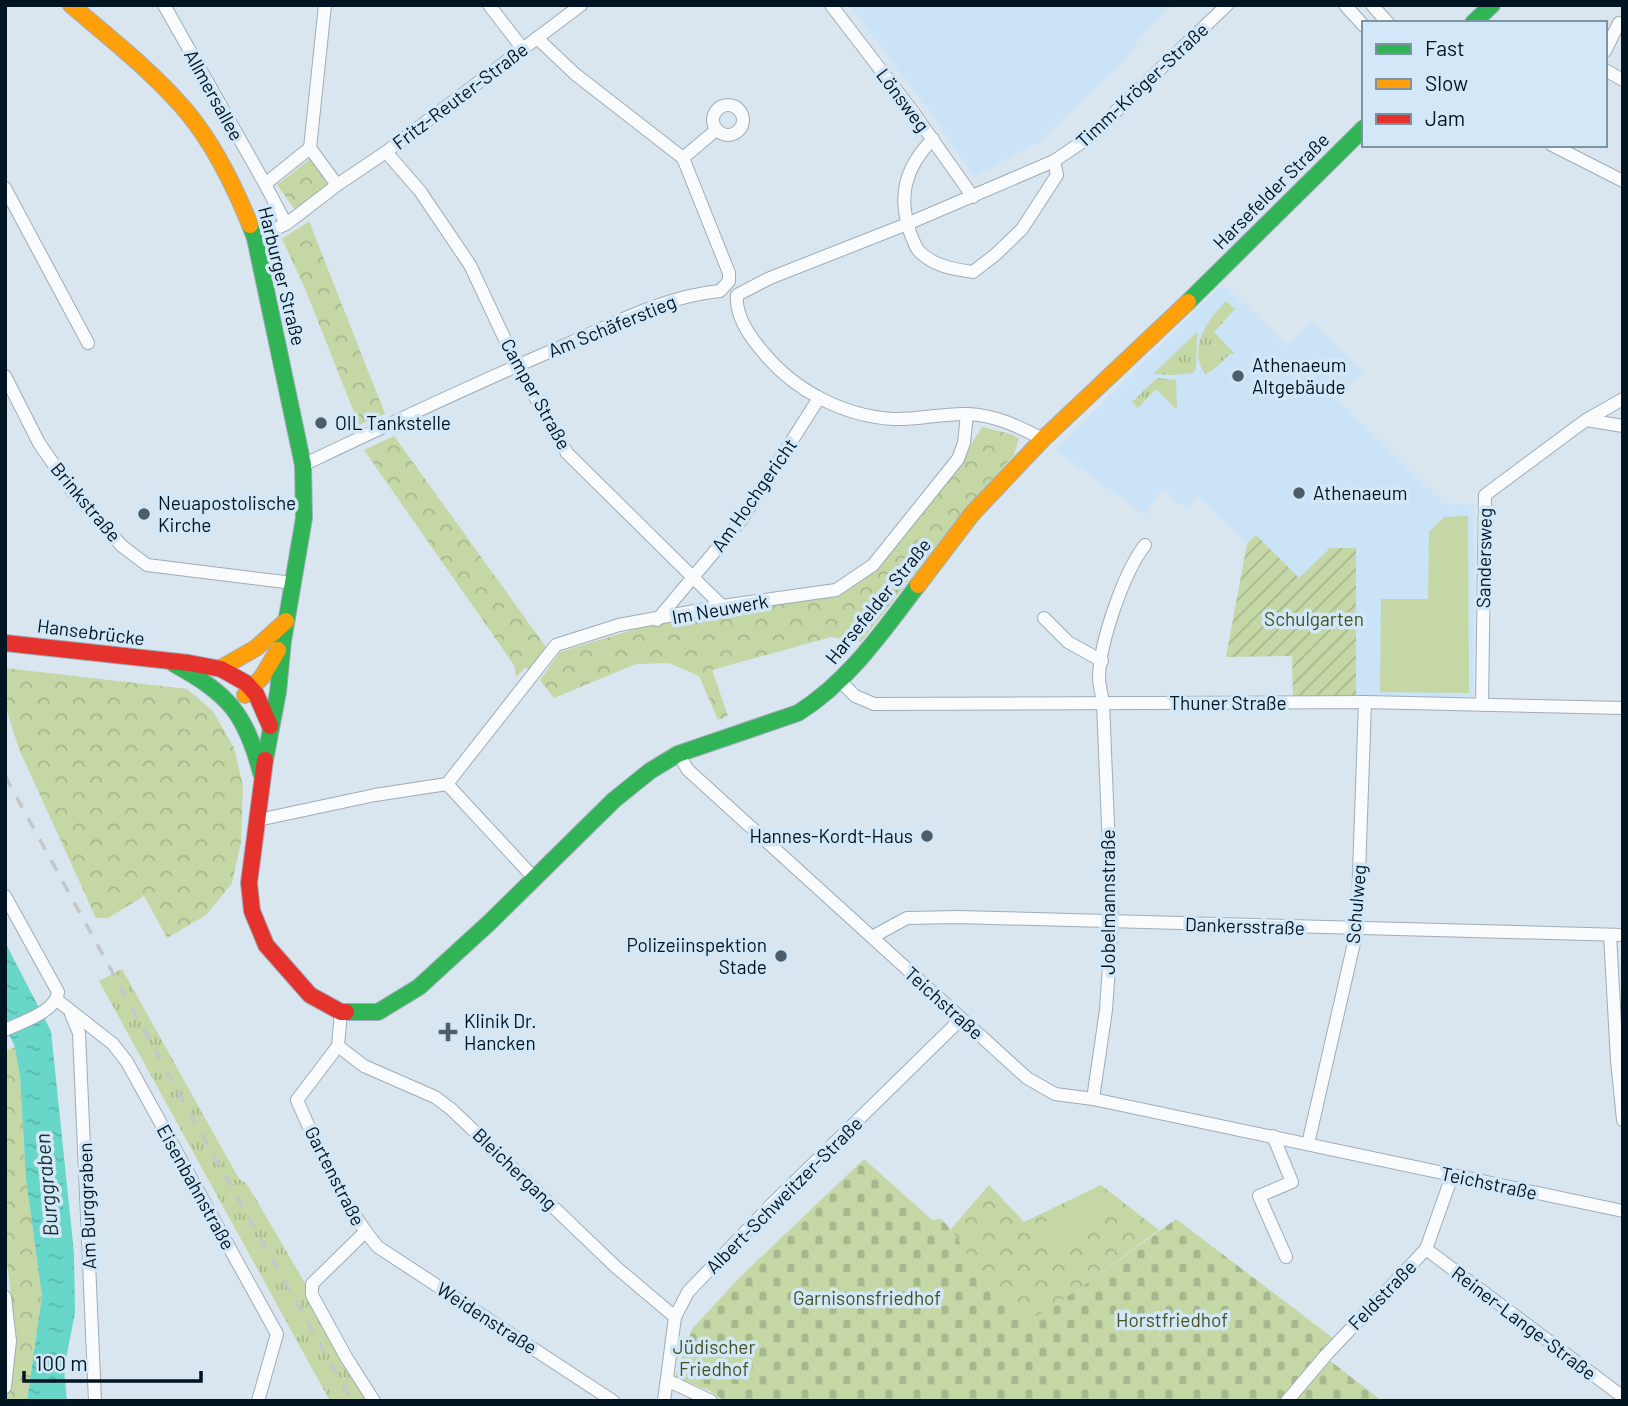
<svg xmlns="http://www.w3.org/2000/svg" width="1628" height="1406" font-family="Barlow,sans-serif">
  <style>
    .built { fill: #cae3f6 }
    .grass { fill: url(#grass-tufts) }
    .cemetery { fill: url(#cemetery-stones) }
    .park { fill: url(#park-crowns) }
    .garden { fill: url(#garden-furrows) }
    .pitch { fill: #c4d7a5 }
    .water { fill: url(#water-ripples) }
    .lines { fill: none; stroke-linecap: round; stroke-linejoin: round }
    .street-casing { stroke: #9eadb8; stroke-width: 14 }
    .fast-casing { stroke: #9eadb8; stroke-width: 18 }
    .slow-casing { stroke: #9eadb8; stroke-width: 18 }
    .jam-casing { stroke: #9eadb8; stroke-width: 18 }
    .street { stroke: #f9fbfd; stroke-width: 12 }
    .fast { stroke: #30b455; stroke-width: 16 }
    .slow { stroke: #ff9f0a; stroke-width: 16 }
    .jam { stroke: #e5322d; stroke-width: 16 }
    .rail { stroke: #c3c7ca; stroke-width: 3.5; stroke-dasharray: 12 12; stroke-linecap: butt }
    .poi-dot { fill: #4d5e6a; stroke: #d2e7f7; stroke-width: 2.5 }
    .labels { text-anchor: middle; stroke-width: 7; stroke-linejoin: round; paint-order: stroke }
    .street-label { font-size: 19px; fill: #011422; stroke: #d2e7f7 }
    .poi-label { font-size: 19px; fill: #011422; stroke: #d2e7f7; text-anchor: start }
    .park-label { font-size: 19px; fill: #46521f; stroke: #d2e7f7 }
    .water-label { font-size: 21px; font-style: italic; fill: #15332e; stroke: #d2e7f7 }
  </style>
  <defs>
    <pattern id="grass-tufts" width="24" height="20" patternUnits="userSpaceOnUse" patternTransform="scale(1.75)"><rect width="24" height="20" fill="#c4d7a5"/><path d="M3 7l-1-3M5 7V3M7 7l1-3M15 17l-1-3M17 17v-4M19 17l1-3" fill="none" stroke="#a7b88e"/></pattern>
    <pattern id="cemetery-stones" width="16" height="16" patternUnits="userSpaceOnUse" patternTransform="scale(1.75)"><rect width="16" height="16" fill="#c4d7a5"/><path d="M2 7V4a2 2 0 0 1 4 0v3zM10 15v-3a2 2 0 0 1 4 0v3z" fill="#a7b88e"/></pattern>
    <pattern id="park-crowns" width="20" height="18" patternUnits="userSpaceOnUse" patternTransform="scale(1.75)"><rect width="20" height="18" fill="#c4d7a5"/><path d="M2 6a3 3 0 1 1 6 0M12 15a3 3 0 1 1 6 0" fill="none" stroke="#a7b88e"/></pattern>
    <pattern id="garden-furrows" width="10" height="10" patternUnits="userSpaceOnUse" patternTransform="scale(1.75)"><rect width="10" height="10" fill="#c4d7a5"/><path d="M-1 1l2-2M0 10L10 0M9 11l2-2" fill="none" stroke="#a7b88e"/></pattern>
    <pattern id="water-ripples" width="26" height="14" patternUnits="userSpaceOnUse" patternTransform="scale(1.75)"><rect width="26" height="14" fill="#68d6c9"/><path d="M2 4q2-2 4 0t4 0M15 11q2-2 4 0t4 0" fill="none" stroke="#58b7ac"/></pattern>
  </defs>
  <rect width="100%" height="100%" fill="#dae6ef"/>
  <g class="built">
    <path d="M849,5H1173L1146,30L1125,60L1039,142L974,177L935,119Z"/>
    <path d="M1223,284L1287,345L1311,321L1364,372L1337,398L1445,505L1474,504L1473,695L1469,698L1293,697V656L1226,657L1247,544L1198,496L1188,509L1162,490L1145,515L1055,450Z"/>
  </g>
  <g class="grass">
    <path d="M1226,301L1235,309L1214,332L1235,354H1230L1213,370L1205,374C1187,348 1208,319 1226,301Z"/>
    <path d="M1197,332L1196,368L1193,373L1173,375L1153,374Z"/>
    <path d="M1157,378L1176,380L1177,410L1156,389L1138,408L1132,402Z"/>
    <path d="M122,969L239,1179L247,1184L374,1401H330L99,981Z"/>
  </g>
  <path class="cemetery" d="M864,1159L932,1220L941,1219C964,1242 980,1273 996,1302L1073,1293L1176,1219L1333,1338L1320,1353L1382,1401H724L710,1391L675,1377L692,1329L738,1279Z"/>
  <g class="park">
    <path d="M311,158L329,184L296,211L277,185Z"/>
    <path d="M309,221L385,414L359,425L304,286L282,239Z"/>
    <path d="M982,427L1007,433L1019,438L1014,455L957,519L861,642L831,637L712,670L728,716L718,720L699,676L669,663L636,664L554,698L540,680L560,652L655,623L837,593L882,563L960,462Z"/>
    <path d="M394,436L546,647L529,671L526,667L516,677L514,665L364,450Z"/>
    <path d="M5,668L187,689L213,711L234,748L243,786L241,842L232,883L206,915L167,938L144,896L108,918H96L19,749L5,705Z"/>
    <path d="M15,1047L20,1077L26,1179L42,1296L27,1401H5V1370L16,1335L5,1247V1051Z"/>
    <path d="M989,1185L1024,1222L1101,1185L1159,1230L1073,1293L1033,1318L996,1302L979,1272L951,1229Z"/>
  </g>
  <path class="garden" d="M1256,535L1299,578L1330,548H1356V697H1293L1292,656L1226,657L1247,544Z"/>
  <g class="pitch">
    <path d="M1468,516L1469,693L1380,692L1381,599H1428L1429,532L1444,517Z"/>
    <path d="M1101,1185L1117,1209L1054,1249L1039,1226Z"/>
  </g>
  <path class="water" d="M5,942L51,1031L74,1253L75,1313L64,1369L67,1401H27L42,1296L26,1179L20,1077L15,1047L5,1026Z"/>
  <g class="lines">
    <defs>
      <g id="street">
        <path d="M164,5L265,184"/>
        <path d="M489,5L523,49"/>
        <path d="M831,5L913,112L973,197"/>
        <path d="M1345,5L1364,26"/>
        <path d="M1372,5L1388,23"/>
        <path d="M1605,51L1619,23L1623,25"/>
        <path d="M1605,70L1623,80"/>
        <circle cx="728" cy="120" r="15"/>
        <path d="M933,139C905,167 897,197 911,235C913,239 915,246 918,250C932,266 953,269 973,272L995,255L1022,229L1057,175L1054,161"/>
        <path d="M1552,145L1623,181"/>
        <path d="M310,148L325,5"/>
        <path d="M386,152L420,191L470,265L517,365L567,453L722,606"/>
        <path d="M683,158L716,130"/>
        <path d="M5,188L88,343"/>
        <path d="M286,224L265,184L310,148L337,185"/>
        <path d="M255,238L286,224L298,215L337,185L386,152L581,5"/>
        <path d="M5,376L39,443L72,491L122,546L147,565L293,583"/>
        <path d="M1586,420L1623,426"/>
        <path d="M1043,439C1019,427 996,415 968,414C943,413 918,420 893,419C843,416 794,390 763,352C749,336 735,316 737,295L770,278L907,224L1054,161L1088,138L1227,5"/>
        <path d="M303,465C391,423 480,381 570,343C619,321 667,296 720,291L729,281V273L683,158L575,74L537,38"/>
        <path d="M1044,618L1068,642L1102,661"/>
        <path d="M657,620L742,519L819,398"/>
        <path d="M840,681L855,696L874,704L1365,702L1623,708"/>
        <path d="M1482,705L1485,495L1586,420L1623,399"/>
        <path d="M678,754L688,770L1027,1078L1055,1094L1093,1099L1623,1211"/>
        <path d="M447,784L534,878"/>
        <path d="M258,820L375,795L447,784L556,645L619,625L722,606L836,590L873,565L958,459L964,443L967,414"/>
        <path d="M5,896L58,992C56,1012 21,1022 5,1030"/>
        <path d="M1610,935L1617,1060L1623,1120"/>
        <path d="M872,937L907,918L958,917L1623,935"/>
        <path d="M57,1000L113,1044L127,1062L277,1334L258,1401"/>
        <path d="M341,1012L338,1046L297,1100C317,1146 346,1210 378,1247L613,1401"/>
        <path d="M71,1014L79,1033L95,1401"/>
        <path d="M338,1046L364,1066L435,1097L451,1109L617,1268L675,1317"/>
        <path d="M1093,1099L1106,1010L1112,922L1103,703C1102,695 1099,685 1099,677C1100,641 1124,572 1145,545"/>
        <path d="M1273,1136L1292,1182L1259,1196L1286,1257"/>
        <path d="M1308,1144L1357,930L1365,702"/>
        <path d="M365,1232L312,1284V1295L346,1357L374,1401"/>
        <path d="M1426,1249L1623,1397"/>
        <path d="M5,1297L10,1341L5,1387"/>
        <path d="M667,1380L711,1401"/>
        <path d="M664,1401L675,1317L688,1292L772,1204L961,1019"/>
        <path d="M1287,1401L1326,1355L1426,1249L1452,1176"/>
      </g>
      <g id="fast">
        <path d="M1473,23L1492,5"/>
        <path d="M250,225L255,238L303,465L304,518L283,641L278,692L265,760"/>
        <path d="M1188,302L1364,128"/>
        <path d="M174,664C228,694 245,712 261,773"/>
        <path d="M346,1012H378L419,987L490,922L614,800L650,771L678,754L798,713C849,681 882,632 918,585"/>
      </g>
      <g id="slow">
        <path d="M71,5C111,39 153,72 187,112C214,145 234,185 250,225"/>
        <path d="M918,585L972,514L1043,439L1188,302"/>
        <path d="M221,668L256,648L286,621"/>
        <path d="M245,695L262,677L278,650"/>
      </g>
      <g id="jam">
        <path d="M5,643L189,663L221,669L246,683L256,694L270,726"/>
        <path d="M265,760L249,883L252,911L266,945L310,995L341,1012H346"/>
      </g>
    </defs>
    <use href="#street" class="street-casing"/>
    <use href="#fast" class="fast-casing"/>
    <use href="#slow" class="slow-casing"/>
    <use href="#jam" class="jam-casing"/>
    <use href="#street" class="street"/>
    <use href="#fast" class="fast"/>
    <use href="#slow" class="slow"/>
    <use href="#jam" class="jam"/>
    <path class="rail" d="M5,776L178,1092L352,1401"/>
  </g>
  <g class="poi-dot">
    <circle cx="1238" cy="376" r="7"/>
    <circle cx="321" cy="423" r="7"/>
    <circle cx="1299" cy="493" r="7"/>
    <circle cx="144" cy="514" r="7"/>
    <circle cx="927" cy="836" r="7"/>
    <circle cx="781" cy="956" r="7"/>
    <path d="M444.5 1021.5h7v7h7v7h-7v7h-7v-7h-7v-7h7z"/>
  </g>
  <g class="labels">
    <g class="street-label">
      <text transform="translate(1142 85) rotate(-43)" y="7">Timm-Kröger-Straße</text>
      <text transform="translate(214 95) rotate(61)" y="7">Allmersallee</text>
      <text transform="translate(460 96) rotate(-37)" y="7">Fritz-Reuter-Straße</text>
      <text transform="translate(903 100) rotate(53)" y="7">Lönsweg</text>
      <text transform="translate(1271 191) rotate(-45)" y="7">Harsefelder Straße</text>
      <text transform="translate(282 276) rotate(76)" y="7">Harburger Straße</text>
      <text transform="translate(612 326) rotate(-22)" y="7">Am Schäferstieg</text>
      <text transform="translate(536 394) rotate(61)" y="7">Camper Straße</text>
      <text transform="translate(754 495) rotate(-55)" y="7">Am Hochgericht</text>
      <text transform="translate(86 502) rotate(50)" y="7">Brinkstraße</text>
      <text transform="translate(1484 558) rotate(-89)" y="7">Sandersweg</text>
      <text transform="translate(878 601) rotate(-51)" y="7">Harsefelder Straße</text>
      <text transform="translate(720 609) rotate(-10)" y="7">Im Neuwerk</text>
      <text transform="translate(91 632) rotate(7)" y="7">Hansebrücke</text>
      <text x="1228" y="710">Thuner Straße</text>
      <text transform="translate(1108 902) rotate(-90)" y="7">Jobelmannstraße</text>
      <text transform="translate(1356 904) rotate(-85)" y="7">Schulweg</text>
      <text transform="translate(1245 926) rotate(2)" y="7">Dankersstraße</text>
      <text transform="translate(944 1003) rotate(42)" y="7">Teichstraße</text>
      <text transform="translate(515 1169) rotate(44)" y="7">Bleichergang</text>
      <text transform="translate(335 1176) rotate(63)" y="7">Gartenstraße</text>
      <text transform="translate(1489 1183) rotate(12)" y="7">Teichstraße</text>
      <text transform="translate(196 1187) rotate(61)" y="7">Eisenbahnstraße</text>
      <text transform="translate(784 1195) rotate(-45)" y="7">Albert-Schweitzer-Straße</text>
      <text transform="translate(87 1206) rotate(-92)" y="7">Am Burggraben</text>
      <text transform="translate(1382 1295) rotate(-46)" y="7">Feldstraße</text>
      <text transform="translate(487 1318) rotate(33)" y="7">Weidenstraße</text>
      <text transform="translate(1524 1323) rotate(37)" y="7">Reiner-Lange-Straße</text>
    </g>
    <g class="poi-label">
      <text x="1252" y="372">Athenaeum<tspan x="1252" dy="22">Altgebäude</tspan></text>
      <text x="335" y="430">OIL Tankstelle</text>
      <text x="1313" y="500">Athenaeum</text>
      <text x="158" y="510">Neuapostolische<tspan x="158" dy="22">Kirche</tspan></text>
      <text x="913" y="843" text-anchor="end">Hannes-Kordt-Haus</text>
      <text x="767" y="952" text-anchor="end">Polizeiinspektion<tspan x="767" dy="22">Stade</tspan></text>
      <text x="464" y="1028">Klinik Dr.<tspan x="464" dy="22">Hancken</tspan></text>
    </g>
    <g class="park-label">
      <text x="1314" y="626">Schulgarten</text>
      <text x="867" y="1305">Garnisonsfriedhof</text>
      <text x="1172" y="1327">Horstfriedhof</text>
      <text x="714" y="1354">Jüdischer<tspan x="714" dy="22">Friedhof</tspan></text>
    </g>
    <g class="water-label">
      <text transform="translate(47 1185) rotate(-95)" y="7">Burggraben</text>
    </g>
  </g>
  <rect width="1628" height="1406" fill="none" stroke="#011422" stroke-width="14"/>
  <rect x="1362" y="21" width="245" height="126" fill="#d2e7f7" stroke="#7e93a2" stroke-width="2"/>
  <rect x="1376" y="44" width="35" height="10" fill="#30b455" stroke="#7e93a2" stroke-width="2"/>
  <text x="1425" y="56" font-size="21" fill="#011422">Fast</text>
  <rect x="1376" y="79" width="35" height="10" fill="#ff9f0a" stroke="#7e93a2" stroke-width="2"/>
  <text x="1425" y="91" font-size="21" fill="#011422">Slow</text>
  <rect x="1376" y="114" width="35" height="10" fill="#e5322d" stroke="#7e93a2" stroke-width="2"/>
  <text x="1425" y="126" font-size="21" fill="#011422">Jam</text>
  <path d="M24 1371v10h177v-10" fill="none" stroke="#011422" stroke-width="3.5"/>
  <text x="35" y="1371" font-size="21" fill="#011422" stroke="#d2e7f7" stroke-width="5" paint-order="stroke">100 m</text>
</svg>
